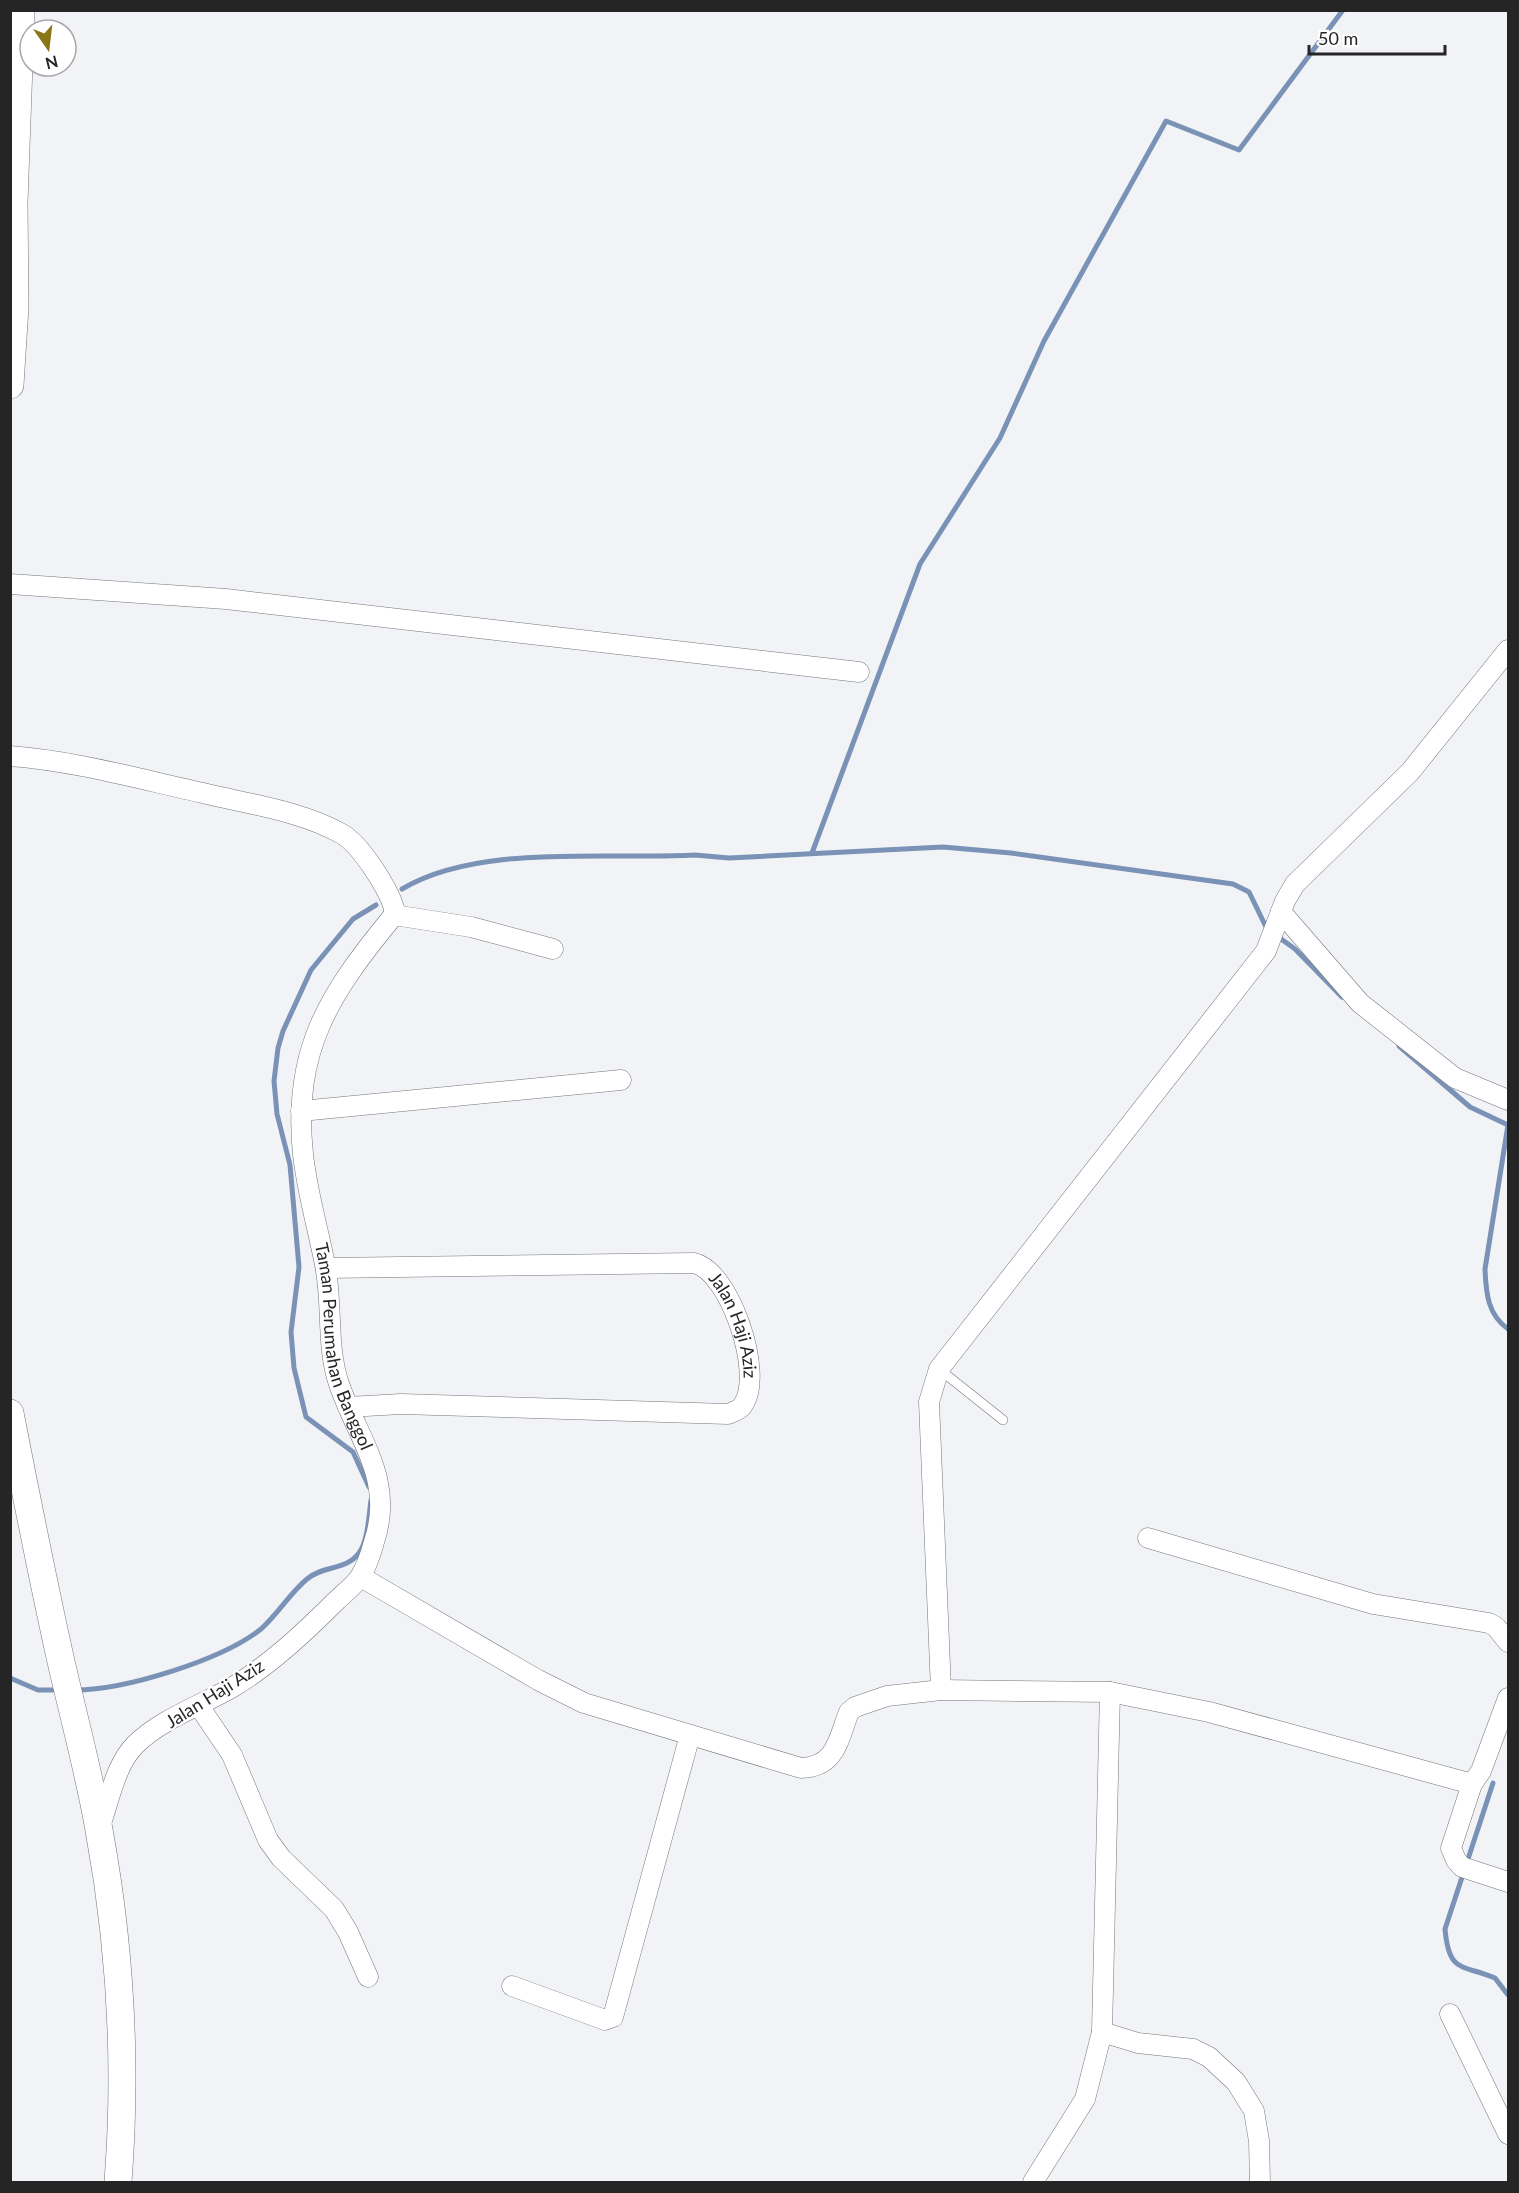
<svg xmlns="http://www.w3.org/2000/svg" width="1519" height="2193" font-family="Lato,sans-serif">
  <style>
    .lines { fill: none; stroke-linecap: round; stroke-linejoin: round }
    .stream { stroke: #7a92b6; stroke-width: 5 }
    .lane-casing { stroke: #75767a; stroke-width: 10 }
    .street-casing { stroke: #75767a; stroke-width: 21 }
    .secondary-casing { stroke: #75767a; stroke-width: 28 }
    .lane { stroke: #fff; stroke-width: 9 }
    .street { stroke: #fff; stroke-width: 20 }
    .secondary { stroke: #fff; stroke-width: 27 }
    .labels { text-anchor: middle; stroke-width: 4.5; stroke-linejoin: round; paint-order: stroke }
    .street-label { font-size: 18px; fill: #252526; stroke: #fff }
  </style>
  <rect width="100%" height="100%" fill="#f2f3f7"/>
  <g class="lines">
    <g class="stream">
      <path d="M812,853L920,564L1000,438L1044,341L1166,121L1239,150L1343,10"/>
      <path d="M402,889C479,843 607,860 695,855L729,858L943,847L1011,853L1233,884L1249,892L1268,931"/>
      <path d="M1277,936L1295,949L1342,997"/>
      <path d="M1399,1046L1470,1107L1508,1125"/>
      <path d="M1508,1125L1485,1269C1486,1294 1488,1315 1508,1329"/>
      <path d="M369,1487L353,1452L306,1417L294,1368L291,1332L299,1267L290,1165L277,1114L274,1081L278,1048L283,1031L311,970L353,919L376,905"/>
      <path d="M10,1678L38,1690H60"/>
      <path d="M75,1690C125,1690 222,1660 261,1629C278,1614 290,1593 307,1579C323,1565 346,1571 359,1553C368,1541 369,1514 371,1500"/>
      <path d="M1493,1783L1445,1929C1449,1974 1462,1964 1495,1978L1508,1995"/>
    </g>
    <defs>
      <path id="lane" d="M939,1369L1003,1420"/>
      <g id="street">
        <path d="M10,584L226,599L859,672"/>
        <path id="s1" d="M10,756C76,761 139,779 203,793C248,804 302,811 342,834C361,845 388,888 394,908V915C330,993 292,1049 303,1154C307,1192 318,1228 325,1265C333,1304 326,1346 339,1384C358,1440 395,1479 374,1542C371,1553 366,1568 360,1577C354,1586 344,1593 337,1600C306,1631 271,1664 233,1687C202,1705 161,1719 135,1745C115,1765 109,1802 99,1829"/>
        <path d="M1281,912L1360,1003L1455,1078L1508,1100"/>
        <path d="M394,915L471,927L553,949"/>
        <path d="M301,1111L621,1080"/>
        <path id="s2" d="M326,1268L694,1263C729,1270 765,1374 743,1405C740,1410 733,1412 728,1414L401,1404L348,1407"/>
        <path d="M1148,1538L1373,1604L1489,1623L1496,1627L1508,1642"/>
        <path d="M361,1577L538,1680L584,1703L801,1768C836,1767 838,1740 849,1712L855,1707L887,1696L941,1690L1110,1692L1209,1712L1472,1784L1451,1848L1456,1860L1462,1867L1508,1882"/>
        <path d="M941,1690L929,1402L939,1369L1266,951L1285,901L1295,884L1410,772L1508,650"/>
        <path d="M199,1706L232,1755L268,1840L281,1858L334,1909L348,1932L368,1977"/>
        <path d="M1472,1784L1481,1771L1508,1698"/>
        <path d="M512,1986L605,2020L613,2017L690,1735"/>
        <path d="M1450,2014L1508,2134"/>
        <path d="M1102,2032L1138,2043L1193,2049L1209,2057L1236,2082L1254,2111L1259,2141L1260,2182"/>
        <path d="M1033,2182L1085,2099L1102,2032L1110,1692"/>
      </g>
      <g id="secondary">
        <path d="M10,385L15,307L14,202L21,10"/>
        <path d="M10,1413C26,1495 42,1576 60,1657C73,1715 89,1772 99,1830C120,1944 127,2066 118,2182"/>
      </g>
    </defs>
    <use href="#lane" class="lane-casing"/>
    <use href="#street" class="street-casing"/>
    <use href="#secondary" class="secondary-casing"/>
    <use href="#lane" class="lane"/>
    <use href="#street" class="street"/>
    <use href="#secondary" class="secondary"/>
  </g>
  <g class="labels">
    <g class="street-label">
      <text dy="6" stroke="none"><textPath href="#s2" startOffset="446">Jalan Haji Aziz</textPath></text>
      <text dy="6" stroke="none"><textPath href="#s1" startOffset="903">Taman Perumahan Banggol</textPath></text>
      <text transform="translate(215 1694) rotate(-32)" y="6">Jalan Haji Aziz</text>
    </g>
  </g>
  <rect width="1519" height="2193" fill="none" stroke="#252526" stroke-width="24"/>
  <g transform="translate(48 48) rotate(166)"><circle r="28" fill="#ffffff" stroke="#a8a8a8" stroke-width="1.5"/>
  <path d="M0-4.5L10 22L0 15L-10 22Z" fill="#8b7519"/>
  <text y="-9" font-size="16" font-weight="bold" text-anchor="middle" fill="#252526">N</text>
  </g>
  <path d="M1309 45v9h136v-9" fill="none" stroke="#252526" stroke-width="3"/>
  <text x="1318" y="45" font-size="18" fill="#252526" stroke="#ffffff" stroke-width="4.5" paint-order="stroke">50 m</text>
</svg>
